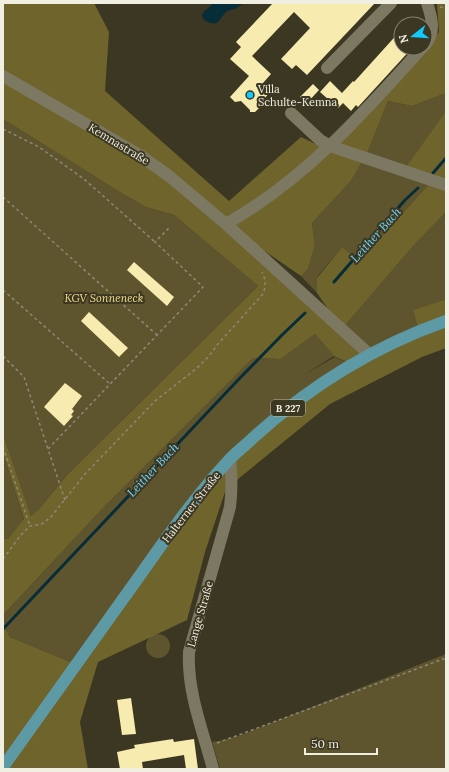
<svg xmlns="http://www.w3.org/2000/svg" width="449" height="772" font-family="Lora,serif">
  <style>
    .green { fill: #5e552e }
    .forest { fill: #6f642c }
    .water { fill: #072d38 }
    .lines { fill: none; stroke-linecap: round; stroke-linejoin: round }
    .stream { stroke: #072d38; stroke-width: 3 }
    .building { fill: #f7ebb0 }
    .path { stroke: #8c8977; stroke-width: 1.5; stroke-dasharray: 3 3; stroke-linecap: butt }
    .minor { stroke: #7c7861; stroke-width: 12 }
    .major { stroke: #5d9aa5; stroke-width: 12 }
    .poi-dot { fill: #10cafa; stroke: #3b3722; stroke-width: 1.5 }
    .labels { text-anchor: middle; stroke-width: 4; stroke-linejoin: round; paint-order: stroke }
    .shield { fill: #3b3722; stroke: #bab8a8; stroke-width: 1 }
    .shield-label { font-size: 10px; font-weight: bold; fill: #f1efe2 }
    .poi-label { font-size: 11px; fill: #f1efe2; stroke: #3b3722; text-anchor: start }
    .street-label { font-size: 11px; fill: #f1efe2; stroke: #3b3722 }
    .park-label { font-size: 11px; font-style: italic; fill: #f0de8a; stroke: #3b3722 }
    .water-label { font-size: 12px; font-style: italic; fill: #70d5f8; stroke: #3b3722 }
  </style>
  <rect width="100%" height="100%" fill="#3b3722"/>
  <g class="green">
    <path d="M446,93V111L408,166L431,182L359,261L342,247L317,277V293L301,276L308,269L315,246L312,223L351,181L368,151L388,101L412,106Z"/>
    <path d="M3,119L123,194L146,207L174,215L258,286L67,475L40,508L31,516L3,434Z"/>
    <path d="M446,212V299L413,310L418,330L369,353L342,329L414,245Z"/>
    <path d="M315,334L334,356L302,376L335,357L350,364L312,388L75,664L10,637L3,624V615L103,508L253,358L281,359Z"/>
    <path d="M3,453L24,520L8,539L3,538Z"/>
    <circle cx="158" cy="646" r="12"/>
    <path d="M446,654V769H220L212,742L219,741L238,736Z"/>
  </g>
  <g class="forest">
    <path d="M3,3H94L109,32L105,91L229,201L301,137L332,152L439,32L437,3H446V93L412,106L388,101L368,151L351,181L312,223L315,246L308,269L301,276L234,230L368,353L351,364L334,356L315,334L281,359L253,358L103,508L3,615V538L8,539L24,519L3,453V434L31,516L40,508L67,475L258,286L174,215L146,207L123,194L3,119Z"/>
    <path d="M446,111V212L414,245L342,329L317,293V278L342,247L359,261L431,182L407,166Z"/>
    <path d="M446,299V348L422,357L330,404L226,489L205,552L187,620L98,662L80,722L88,769H4L211,481L314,390L419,333L413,310Z"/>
    <path d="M3,624L10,637L75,664L3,765Z"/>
  </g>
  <path class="water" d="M213,3H244L235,9L227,11C218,19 220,29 204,20L202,16C203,9 210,9 213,3Z"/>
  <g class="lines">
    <g class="stream">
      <path d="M433,173L446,158"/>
      <path d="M334,282L405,200L418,188"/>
      <path d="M3,629L237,381L282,335L305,313"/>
    </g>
  </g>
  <g class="building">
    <path d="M273,3H375L307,75L296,65L292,69L281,59L310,28L294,12L252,56L271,74L263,83L265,85L263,88L269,93L264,99L266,101L255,112H250V110L241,101L235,102L230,97L249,76L230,59L241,47L236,42Z"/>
    <path d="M401,30V48H412L358,107L356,105L351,111L343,103L338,108L320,92L330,81L342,93L353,81L354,82Z"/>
    <path d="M313,84L319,90L307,103L300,97Z"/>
    <path d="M134,262L174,297L167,306L127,270Z"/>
    <path d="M89,312L128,348L119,357L81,321Z"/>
    <path d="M65,383L82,396L72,409L74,411L71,415L73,416L64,426L44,407Z"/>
    <path d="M131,698L136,734L122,735L117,700Z"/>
    <path d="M173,739L174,742L194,739L198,769H186L184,755L142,762L143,769H120L117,752L135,748L134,745Z"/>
  </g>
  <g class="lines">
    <g class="path">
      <path d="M440,7L446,8"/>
      <path d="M3,129L39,147L84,179L155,242"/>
      <path d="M3,197L157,335"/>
      <path d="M3,290L110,384"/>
      <path d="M3,356L24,377L48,449"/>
      <path d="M3,447L30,526"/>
      <path d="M65,500L48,449L203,287L155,242L169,228"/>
      <path d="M3,559L20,536L30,526L42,524L51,517L85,474L155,401L197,368L209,356L218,344L263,294C266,286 266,280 262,272"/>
      <path d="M217,743L446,658"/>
    </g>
    <g class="minor">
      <path d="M425,45C436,32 432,18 427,3"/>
      <path d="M327,68L391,3"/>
      <path d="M3,76L110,138L141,156L169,176L226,224L369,354"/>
      <path d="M291,113L320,140L330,146L446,185"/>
      <path d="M226,224C304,180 363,114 422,48"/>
      <path d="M213,769C203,731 187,692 189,652L230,507C232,491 232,476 230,459"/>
    </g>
    <path class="major" d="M3,767C43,711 83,655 123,599C157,552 189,503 228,461C236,452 246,445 254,437C310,386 375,346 446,321"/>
  </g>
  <circle class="poi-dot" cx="250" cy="95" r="4"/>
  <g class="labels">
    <rect class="shield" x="271" y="400" width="34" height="16" rx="3"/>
    <g class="shield-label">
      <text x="288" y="412">B 227</text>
    </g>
    <g class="poi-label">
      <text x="258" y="93">Villa<tspan x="258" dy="13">Schulte-Kemna</tspan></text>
    </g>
    <g class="street-label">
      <text transform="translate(119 144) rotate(31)" y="4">Kemnastraße</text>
      <text transform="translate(191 507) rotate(-52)" y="4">Halterner Straße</text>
      <text transform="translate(200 614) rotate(-74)" y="4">Lange Straße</text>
    </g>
    <g class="park-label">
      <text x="104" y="302">KGV Sonneneck</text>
    </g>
    <g class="water-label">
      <text transform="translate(376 235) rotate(-48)" y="4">Leither Bach</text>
      <text transform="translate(153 470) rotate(-47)" y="4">Leither Bach</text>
    </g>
  </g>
  <rect width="449" height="772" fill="none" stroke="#f1efe2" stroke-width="8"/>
  <g transform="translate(413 36) rotate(253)"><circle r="19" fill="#3b3722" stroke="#84816f"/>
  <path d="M0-3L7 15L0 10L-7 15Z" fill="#10cafa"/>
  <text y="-6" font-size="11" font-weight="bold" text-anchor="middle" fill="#f1efe2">N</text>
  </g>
  <path d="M305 748v6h72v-6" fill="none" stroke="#f1efe2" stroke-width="2"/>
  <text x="311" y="748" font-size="12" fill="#f1efe2" stroke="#3b3722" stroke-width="3" paint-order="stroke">50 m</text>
</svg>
